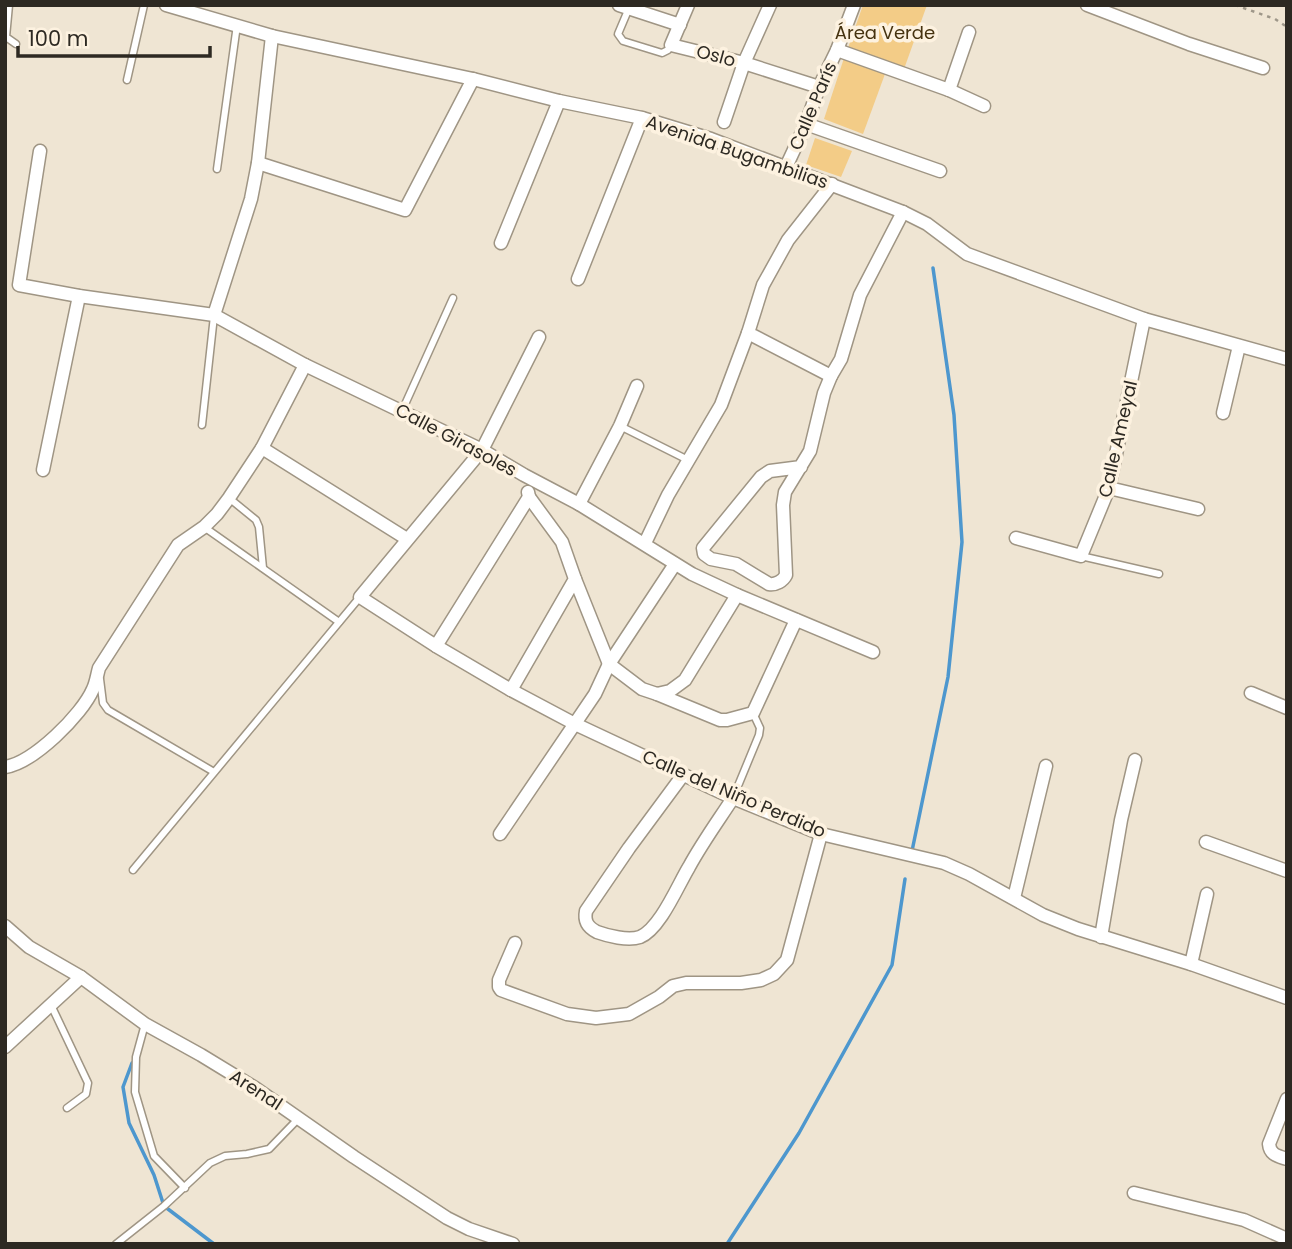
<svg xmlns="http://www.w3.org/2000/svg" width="1292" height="1249" font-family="Poppins,sans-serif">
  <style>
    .green { fill: #f3cc87 }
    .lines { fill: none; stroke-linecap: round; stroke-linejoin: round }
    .stream { stroke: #4d97ce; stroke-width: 3.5 }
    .service-casing { stroke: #9f9584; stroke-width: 9 }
    .minor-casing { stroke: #9f9584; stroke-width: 15 }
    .path { stroke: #9e9789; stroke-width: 2.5; stroke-dasharray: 3.5 5; stroke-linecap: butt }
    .service { stroke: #fff; stroke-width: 6 }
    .minor { stroke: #fff; stroke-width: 12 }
    .labels { text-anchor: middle; stroke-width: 7; stroke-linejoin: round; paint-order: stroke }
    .park-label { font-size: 18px; fill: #463310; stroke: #fdf2e0 }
    .street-label { font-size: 18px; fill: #2d2922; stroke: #fdf2e0 }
  </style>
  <rect width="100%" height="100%" fill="#efe5d3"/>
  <g class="green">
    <path d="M863,5H927L904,69L848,48Z"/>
    <path d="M844,58L885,74L863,134L824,119Z"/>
    <path d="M815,138L852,151L841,177L806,165Z"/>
  </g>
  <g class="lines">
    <g class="stream">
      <path d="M912,851L948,677L962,542L954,415L933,268"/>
      <path d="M132,1063L123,1087L129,1123L154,1175L164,1206L214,1244"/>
      <path d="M727,1244L799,1133L892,965L905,879"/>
    </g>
    <defs>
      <g id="service">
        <path d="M9,5L6,37L16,44"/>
        <path d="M629,8L618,34L623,41L662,53L668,50L671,45"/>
        <path d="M127,80L144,5"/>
        <path d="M217,169L237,25"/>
        <path d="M402,411L453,298"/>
        <path d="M202,425L214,316"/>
        <path d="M620,426L688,460"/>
        <path d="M229,498L256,520L259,527L263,568"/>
        <path d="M204,527L339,622"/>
        <path d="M1081,556L1159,574"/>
        <path d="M100,679L103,703L108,710L214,772"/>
        <path d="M733,798L759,735L760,728L753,713"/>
        <path d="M133,870L360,597"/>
        <path d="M51,1005L88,1083L86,1094L67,1108"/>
        <path d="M145,1024L136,1057L135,1092L154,1156L185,1188"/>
        <path d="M116,1244L164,1206L210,1163L225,1156L247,1154L269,1149L298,1119"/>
      </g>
      <g id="minor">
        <path d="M166,5L272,36L473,79L559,101L642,118L711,139L903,212L927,224L967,254L1144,319L1287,359"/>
        <path d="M619,5L680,25"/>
        <path d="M688,5L671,45L744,63L819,87"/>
        <path d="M1087,5L1189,44L1263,68"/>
        <path d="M837,50L949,90L984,106"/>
        <path d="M949,90L969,32"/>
        <path d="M724,122L744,63L770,5"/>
        <path d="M806,124L940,171"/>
        <path d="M40,151L19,285L79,296L214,315L305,365L482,450L524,475L579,504L692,574L737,595L873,652"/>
        <path d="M258,163L405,210L473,79"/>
        <path d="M786,167L806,124L819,87L837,50L854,5"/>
        <path d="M501,243L559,101"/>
        <path d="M578,279L642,118"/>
        <path d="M214,315L251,199L258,163L272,36"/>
        <path d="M539,337L482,450L360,597L436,646L511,690L575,724L733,798L821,834L944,863L969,874L1043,915L1078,929L1191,964L1287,998"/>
        <path d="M831,376L748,333L763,285L788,240L832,184"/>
        <path d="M1223,413L1239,346"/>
        <path d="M262,448L407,539"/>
        <path d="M801,467L770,471L761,477L703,548L704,554L711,559L736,564L769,584C776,585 783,581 786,575L783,505L785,492L810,451L824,393L831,376L841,359L860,295L903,212"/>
        <path d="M43,470L79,296"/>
        <path d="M1109,488L1198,509"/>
        <path d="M579,504L620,426L637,386"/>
        <path d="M1016,538L1081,556L1109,488L1144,319"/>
        <path d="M645,543L668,495L721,405L748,333"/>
        <path d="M575,579L609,664L642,689L657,694L670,691L685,680L737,595"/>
        <path d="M436,646L529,497L528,492"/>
        <path d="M511,690L575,579L562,542L529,497"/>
        <path d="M1251,693L1287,708"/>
        <path d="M657,694L720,720H727L753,713L796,620"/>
        <path d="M5,767C33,763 82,715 93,689C96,683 97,675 99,668L178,545L204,527L217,514L229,498L262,448L305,365"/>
        <path d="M683,775L629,848L586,911C584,921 587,927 597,932C608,936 628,941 640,937C660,929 678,885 689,867C702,843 718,821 733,798"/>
        <path d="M500,834L595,694L609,664L675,564"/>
        <path d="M1206,842L1287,871"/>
        <path d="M1014,898L1046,766"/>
        <path d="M5,926L29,947L81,977L145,1024L201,1055L255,1088L354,1157L447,1218L469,1229L513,1244"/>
        <path d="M1101,937L1121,820L1135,760"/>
        <path d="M515,943L499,980V987L501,990L567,1014L596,1018L629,1014L659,997L673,986L686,983H741L761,980L774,974L787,960L821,834"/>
        <path d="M1191,964L1207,894"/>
        <path d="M5,1047L81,977"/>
        <path d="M1287,1099L1269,1144C1270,1155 1278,1156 1287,1159"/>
        <path d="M1134,1193L1244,1220L1287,1239"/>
      </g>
    </defs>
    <use href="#service" class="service-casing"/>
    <use href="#minor" class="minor-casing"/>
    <path class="path" d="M1235,5L1275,19L1287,27"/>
    <use href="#service" class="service"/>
    <use href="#minor" class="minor"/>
  </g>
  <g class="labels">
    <g class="park-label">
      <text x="885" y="39">Área Verde</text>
    </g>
    <g class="street-label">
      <text transform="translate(716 56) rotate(15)" y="6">Oslo</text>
      <text transform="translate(813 106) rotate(-67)" y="6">Calle París</text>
      <text transform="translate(737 152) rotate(19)" y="6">Avenida Bugambilias</text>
      <text transform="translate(1118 439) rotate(-77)" y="6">Calle Ameyal</text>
      <text transform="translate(456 440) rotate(28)" y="6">Calle Girasoles</text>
      <text transform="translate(734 794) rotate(23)" y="6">Calle del Niño Perdido</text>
      <text transform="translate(256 1090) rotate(33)" y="6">Arenal</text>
    </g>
  </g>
  <rect width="1292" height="1249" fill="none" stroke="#2d2922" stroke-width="14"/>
  <path d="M18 46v10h192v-10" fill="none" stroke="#2d2922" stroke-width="3.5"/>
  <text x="28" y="46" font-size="21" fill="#2d2922" stroke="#fdf2e0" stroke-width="5" paint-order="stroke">100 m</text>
</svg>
